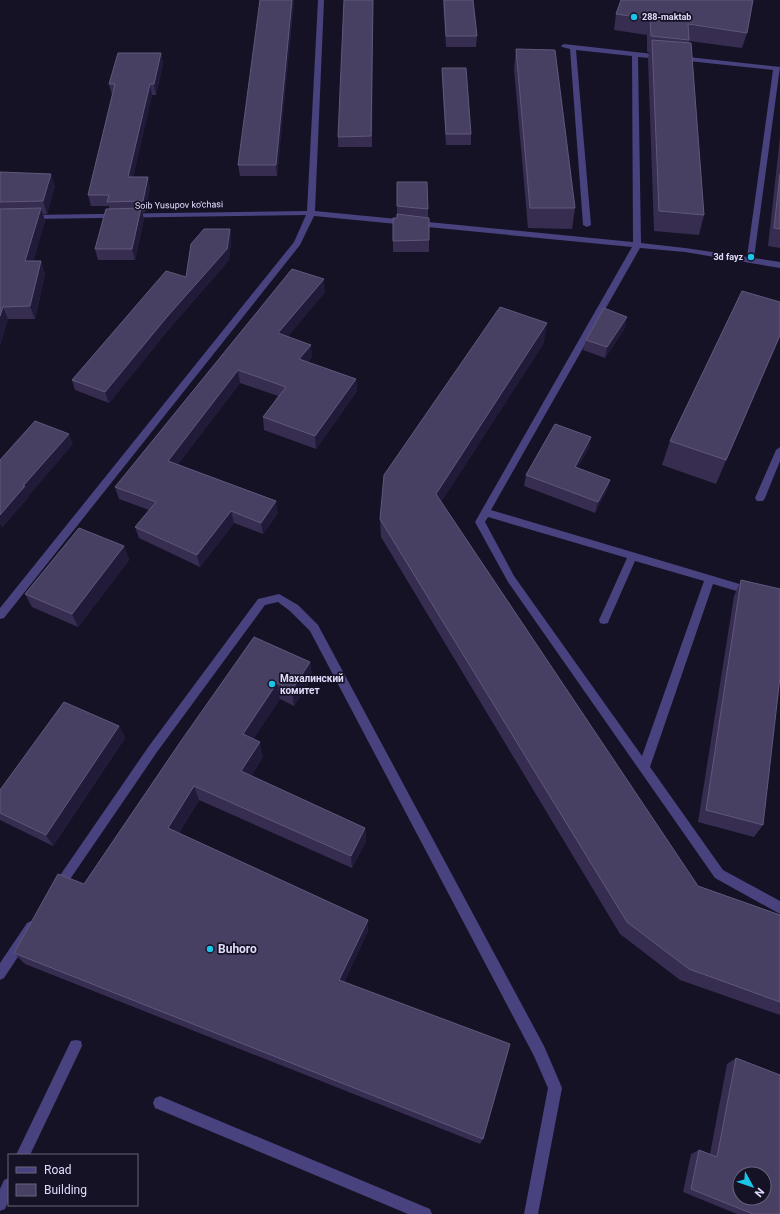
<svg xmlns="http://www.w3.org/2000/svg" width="780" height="1214" font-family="Roboto,sans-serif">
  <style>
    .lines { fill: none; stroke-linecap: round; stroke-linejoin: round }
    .minor { fill: #48427f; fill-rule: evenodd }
    .wall { fill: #362d51 }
    .shaded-wall { fill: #211a38 }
    .building { fill: #484063; stroke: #60587b; fill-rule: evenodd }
    .poi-dot { fill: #1ac5e7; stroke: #161225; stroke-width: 1.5 }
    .labels { text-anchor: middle; stroke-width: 3.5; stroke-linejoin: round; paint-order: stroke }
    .far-poi-label { font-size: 9px; font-weight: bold; fill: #e0dafb; stroke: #161225; text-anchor: start }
    .far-street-label { font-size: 9px; fill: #e0dafb; stroke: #161225 }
    .poi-label { font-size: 10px; font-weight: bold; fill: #e0dafb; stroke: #161225; text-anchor: start }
    .near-poi-label { font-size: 12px; font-weight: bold; fill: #e0dafb; stroke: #161225; text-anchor: start }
  </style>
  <rect width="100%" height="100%" fill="#161225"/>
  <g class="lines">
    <g class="minor">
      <path d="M318,0H324L315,211L633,242L632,56L576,50L591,225L587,227L583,225L570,49L562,47L561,46L564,44L662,55L665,57L662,59L638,57L641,243L685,248L747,257L773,70L679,60L676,58L679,56L780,67L754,258L780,262V268L685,252L640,248L491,510L753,588L755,591L753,594L750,595L713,584L650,767L723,870L780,901V914L715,878L508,582L475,522L632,247L314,216L300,245L4,618L0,619V608L294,242L306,215L30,219L26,217L30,215L307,211ZM488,517L627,558L599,620L600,623L604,624L608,623L609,620L635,561L704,581L642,756L514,576L485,522Z"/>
      <path d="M780,447V461L765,498L763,501H757L755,498L776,450Z"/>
      <path d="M279,594L298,605L318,625L544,1046L560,1083L562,1088L538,1214H524L548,1088L534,1056L310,631L290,611L278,602L265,605L157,752L62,891L58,893L54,891L52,887L149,746L258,599Z"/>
      <path d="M31,921L35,923L37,927L35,931L4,978L0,980V963L27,923Z"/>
      <path d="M76,1040L81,1041L82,1046L30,1155H16L71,1041Z"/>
      <path d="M160,1096L430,1209L432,1214H408L155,1108L153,1103L155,1098Z"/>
      <path d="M9,1178V1200L5,1209L0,1211V1189L4,1180Z"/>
    </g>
  </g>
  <g class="wall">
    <path d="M294,0L277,176H240L238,165Z"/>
    <path d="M373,0L372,147H338V137Z"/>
    <path d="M443,0H473L477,36L476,47H446Z"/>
    <path d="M616,14L747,33L742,48L689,41V43L704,215L699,235L654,231L648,59L649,52H647V35L614,30Z"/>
    <path d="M516,49L575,208L572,229L528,228L514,69Z"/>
    <path d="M161,53L163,64L156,95H152L133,177L150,188L145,212H142L144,219L135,260H98L95,249L109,209V206H91L88,195L112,95L109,84Z"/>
    <path d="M442,68L471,134V145H446L442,79Z"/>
    <path d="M780,137V248L768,246Z"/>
    <path d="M0,172L55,186L47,214H43L45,221L33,261H41L45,274L35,319H8L0,345Z"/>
    <path d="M397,182L428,209V217L429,240V252H393V218H397Z"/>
    <path d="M230,229L231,240L229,260L169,329L109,403L75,390L72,380L186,277Z"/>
    <path d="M292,269L325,292L288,336L312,357L308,362L356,379L357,391L316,449L264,430L263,417L278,396L240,383L178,464L278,513L263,534L234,523L200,567L139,538L135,527L149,510L119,499L115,487Z"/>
    <path d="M625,328L605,358L583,350L586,340Z"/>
    <path d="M780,337L716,484L662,465L670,441Z"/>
    <path d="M544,343L441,502L698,886L780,915V1015L680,980L620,934L381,537L380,519Z"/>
    <path d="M591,437L589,448L577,468L610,480L607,490L595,513L524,486L526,475Z"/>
    <path d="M124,546L129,560L78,627L32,607L25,594Z"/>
    <path d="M741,580L763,825L754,837L698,822L734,596Z"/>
    <path d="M310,662L312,678L294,706L280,699L253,739L263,757L251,776L365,828L366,841L352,868L199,800L179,833L368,931L344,982L483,1139L480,1144L25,964L14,953L84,884L181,741Z"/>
    <path d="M119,726L125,738L53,846L0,820V790Z"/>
    <path d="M736,1058L780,1214H737L683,1192L691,1154L699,1150L710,1154L727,1064Z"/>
  </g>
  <g class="shaded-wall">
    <path d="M292,0H294L277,176L276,165Z"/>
    <path d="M161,53L163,64L156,95L154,84Z"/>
    <path d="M150,84L152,95L131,188L128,177Z"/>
    <path d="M51,174L55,186L47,214L43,201Z"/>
    <path d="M148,177L150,188L145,212L143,201Z"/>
    <path d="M41,208L45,221L30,274L25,261Z"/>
    <path d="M141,208L144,219L135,260L132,249Z"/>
    <path d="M230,229L231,240L229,260L169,329L109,403L105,392Z"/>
    <path d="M41,261L45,274L35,319L30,306Z"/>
    <path d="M324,279L325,292L280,346L278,333Z"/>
    <path d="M3,307L8,319L0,345V316Z"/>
    <path d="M627,317L625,328L605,358L607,347Z"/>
    <path d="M547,323L544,343L435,512L436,494Z"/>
    <path d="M780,335V337L716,484L726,460Z"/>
    <path d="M311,345L312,357L300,371L299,359Z"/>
    <path d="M238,370L240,383L171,473L168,461Z"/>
    <path d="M356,379L357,391L316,449L315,436Z"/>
    <path d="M69,434L73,444L29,496V497L2,528L0,524V515L23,486Z"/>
    <path d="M591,437L589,448L572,477L575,467Z"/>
    <path d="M610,480L607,490L595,513L598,502Z"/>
    <path d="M276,501L278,513L263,534L261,523Z"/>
    <path d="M231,511L234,523L200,567L197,555Z"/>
    <path d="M124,546L129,560L78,627L72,614Z"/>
    <path d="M310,662L312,678L294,706L292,690Z"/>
    <path d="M277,683L280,699L247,749L243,734Z"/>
    <path d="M119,726L125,738L53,846L46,835Z"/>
    <path d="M260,742L263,757L245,785L241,771Z"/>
    <path d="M194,786L199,800L174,841L168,828Z"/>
    <path d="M365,828L366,841L352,868L351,856Z"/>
    <path d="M368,920V931L341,990L339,980Z"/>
  </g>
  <g class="building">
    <path d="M260,0H292L276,165H238Z"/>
    <path d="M344,0H373L371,136L338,137Z"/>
    <path d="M444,0H473L477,36H446Z"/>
    <path d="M621,0H753L747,33L688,24L689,40L651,36L650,19L616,14Z"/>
    <path d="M652,40L691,43L704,215L659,211Z"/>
    <path d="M516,49L555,50L575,208H530Z"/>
    <path d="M118,53H161L154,84H150L128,177H148L143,201L107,202L109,195H88L115,84H109Z"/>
    <path d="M442,68H466L471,134H446Z"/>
    <path d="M0,172L51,174L43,201L0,202Z"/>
    <path d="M780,174V229L774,228Z"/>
    <path d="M397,182H427L428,209L397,206Z"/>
    <path d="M41,208L25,261H41L30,306L3,307L0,316V209Z"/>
    <path d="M141,208L132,249H95L106,209Z"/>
    <path d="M397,214L429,218V240L393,241V218H397Z"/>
    <path d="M204,229H230L227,249L166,318L105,392L72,380L166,271L186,277L191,244Z"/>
    <path d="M292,269L324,279L278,333L311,345L299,359L356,379L315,436L263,417L286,387L238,370L168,461L276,501L261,523L231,511L197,555L135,527L156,502L115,487Z"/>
    <path d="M742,291L780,302V335L726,460L670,441Z"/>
    <path d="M500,307L547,323L436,494L698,886L780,915V1002L689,969L627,922L380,519L384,475Z"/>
    <path d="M604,308L627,317L607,347L586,340Z"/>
    <path d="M35,421L69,434L23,486H25L0,515V460Z"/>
    <path d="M555,424L591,437L575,467L610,480L598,502L526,475Z"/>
    <path d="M79,528L124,546L72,614L25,594Z"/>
    <path d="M741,580L780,589V677L763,825L706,810Z"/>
    <path d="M254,637L310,662L292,690L277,683L243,734L260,742L241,771L365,828L351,856L194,786L168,828L368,920L339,980L510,1044L483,1139L14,953L58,874L84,884L181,741Z"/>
    <path d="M64,702L119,726L46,835L0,813V790Z"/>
    <path d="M736,1058L780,1075V1214H753L691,1189L699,1150L717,1157ZM740,1174H764V1198H740Z"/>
  </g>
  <g class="poi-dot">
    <circle cx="634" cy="17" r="4"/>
    <circle cx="751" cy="257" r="4"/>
    <circle cx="272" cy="684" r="4"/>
    <circle cx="210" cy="949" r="4"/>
  </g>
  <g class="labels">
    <g class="far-poi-label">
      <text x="642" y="20">288-maktab</text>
      <text x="743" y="260" text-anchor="end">3d fayz</text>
    </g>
    <g class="far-street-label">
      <text transform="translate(179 205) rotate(-1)" y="3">Soib Yusupov ko'chasi</text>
    </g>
    <g class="poi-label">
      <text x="280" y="682">Махалинский<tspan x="280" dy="12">комитет</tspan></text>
    </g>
    <g class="near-poi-label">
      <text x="218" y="953">Buhoro</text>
    </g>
  </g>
  <rect x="8" y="1154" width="130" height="52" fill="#161225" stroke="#67627b"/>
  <rect x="16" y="1167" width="20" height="6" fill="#48427f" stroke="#67627b"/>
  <text x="44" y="1174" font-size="12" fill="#e0dafb">Road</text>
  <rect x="16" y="1184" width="20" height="12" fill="#484063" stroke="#67627b"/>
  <text x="44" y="1194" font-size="12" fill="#e0dafb">Building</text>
  <g transform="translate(752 1186) rotate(130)"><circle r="19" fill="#161225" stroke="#67627b"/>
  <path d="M0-3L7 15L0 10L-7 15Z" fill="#1ac5e7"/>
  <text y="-6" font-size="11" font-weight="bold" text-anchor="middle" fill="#e0dafb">N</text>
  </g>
</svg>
